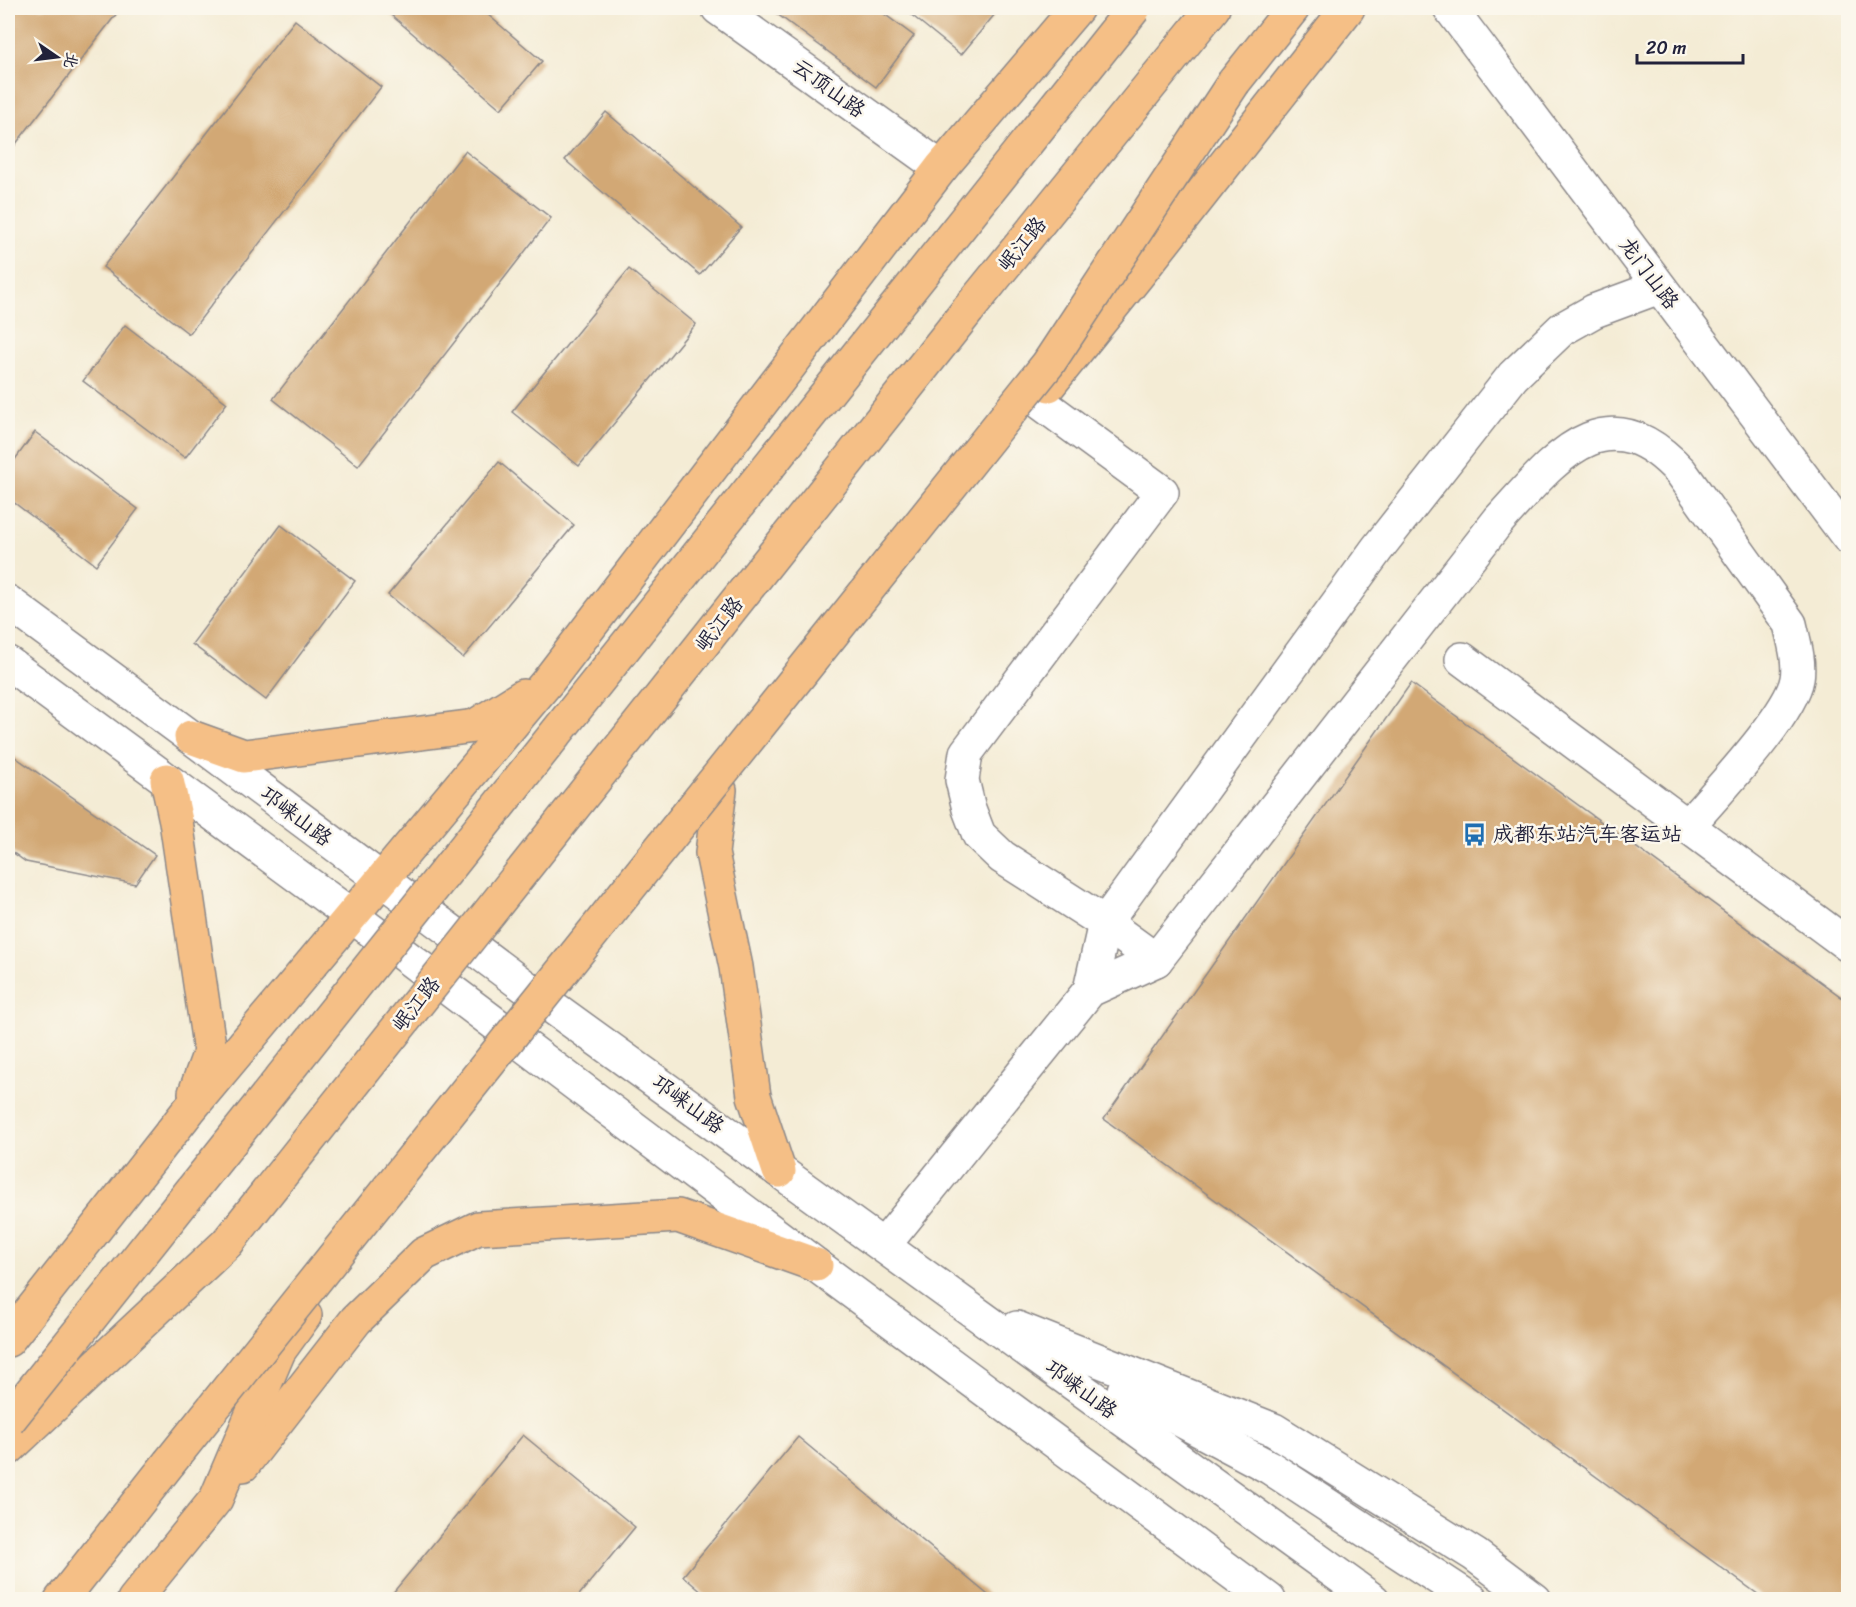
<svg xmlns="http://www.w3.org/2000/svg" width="1856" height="1607" font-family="Sriracha,'LXGW WenKai TC',sans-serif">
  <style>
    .building { fill: #d2a875 }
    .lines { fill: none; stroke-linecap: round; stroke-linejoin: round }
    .minor-casing { stroke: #8b8788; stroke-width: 36 }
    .major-casing { stroke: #8b8788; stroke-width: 36 }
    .highway-casing { stroke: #8b8788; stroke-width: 36 }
    .minor { stroke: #fff; stroke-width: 33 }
    .major { stroke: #f5bf86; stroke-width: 33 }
    .highway { stroke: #f5bf86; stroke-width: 33 }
    .major-bridge-casing { stroke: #8b8788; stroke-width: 36; stroke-linecap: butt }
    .highway-bridge-casing { stroke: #8b8788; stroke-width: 36; stroke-linecap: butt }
    .major-bridge { stroke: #f5bf86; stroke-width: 33 }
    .highway-bridge { stroke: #f5bf86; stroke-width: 33 }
    .labels { text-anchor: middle; stroke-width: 5; stroke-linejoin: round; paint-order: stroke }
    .street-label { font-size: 21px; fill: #22223b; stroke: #fbf7ec }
    .poi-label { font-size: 21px; fill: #22223b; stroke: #fbf7ec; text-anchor: start }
  </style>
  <rect width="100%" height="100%" fill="#fbf7ec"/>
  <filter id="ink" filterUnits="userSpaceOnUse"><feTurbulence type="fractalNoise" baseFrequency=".0167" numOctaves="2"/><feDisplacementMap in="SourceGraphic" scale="12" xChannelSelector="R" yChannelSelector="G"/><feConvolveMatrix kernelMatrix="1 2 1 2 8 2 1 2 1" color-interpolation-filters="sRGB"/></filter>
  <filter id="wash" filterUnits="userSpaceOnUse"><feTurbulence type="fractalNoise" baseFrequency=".008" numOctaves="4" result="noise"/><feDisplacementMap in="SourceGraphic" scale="24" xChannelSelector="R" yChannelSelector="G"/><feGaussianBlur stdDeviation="1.35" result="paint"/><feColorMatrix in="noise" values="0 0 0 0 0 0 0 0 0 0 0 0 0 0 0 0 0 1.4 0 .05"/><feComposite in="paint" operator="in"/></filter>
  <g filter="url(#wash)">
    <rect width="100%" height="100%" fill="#f4ecd5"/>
    <g id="blocks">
      <g class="building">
        <path d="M8,8H121L8,154Z"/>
        <path d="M383,8H480L542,61L501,109Z"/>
        <path d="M769,8H876L914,36L876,87Z"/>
        <path d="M913,8H1000L961,55L909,13Z"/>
        <path d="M295,20L381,87L189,334L103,267Z"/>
        <path d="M606,112L741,227L700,275L565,160Z"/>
        <path d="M465,151L551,218L358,466L273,399Z"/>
        <path d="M629,269L696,324L579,466L512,412Z"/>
        <path d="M125,325L227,403L185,458L83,381Z"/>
        <path d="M35,432L138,509L96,565L8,498V469Z"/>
        <path d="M499,462L574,525L463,658L388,595Z"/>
        <path d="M281,525L355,581L266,700L192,644Z"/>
        <path d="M1411,683L1848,1002V1600H1766L1104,1119Z"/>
        <path d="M8,752L155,855L135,884L26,862L8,849Z"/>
        <path d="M523,1435L635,1527L575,1600H387Z"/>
        <path d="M798,1437L994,1600H711L683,1576Z"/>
      </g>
    </g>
  </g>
  <g filter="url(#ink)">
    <use href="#blocks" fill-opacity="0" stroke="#8b8788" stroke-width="1.5"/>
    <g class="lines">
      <defs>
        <g id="minor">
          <path d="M718,8L941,168"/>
          <path d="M1450,8L1848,537"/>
          <path d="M1037,400L1162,492L966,753L962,780L969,809L979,835L1002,857L1105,923L1156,960"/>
          <path d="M8,602L191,737L551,1006L1373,1600"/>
          <path d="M1462,659L1848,945"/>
          <path d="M8,663L352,916L816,1265L1269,1600"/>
          <path d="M1090,990L1105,923L1377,549L1513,376L1562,329L1594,311L1659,287"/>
          <path d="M884,1245L1090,990L1156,960L1499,520C1554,460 1605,389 1681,472L1790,624C1794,642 1800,661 1797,679C1791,715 1714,795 1688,826"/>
          <path d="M1017,1328L1274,1430L1475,1555L1535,1600"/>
          <path d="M1124,1390L1269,1467L1472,1600"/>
        </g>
        <g id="major">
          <path d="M1234,82L1293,8"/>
          <path d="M968,310L1213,8"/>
          <path d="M1049,385L1137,276L1348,8"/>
          <path d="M191,737L244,756L475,726L523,696"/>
          <path d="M167,780L176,821L210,1052L195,1093"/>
          <path d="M720,790L712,853L736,967L754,1096L779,1171"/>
          <path d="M8,1340L189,1110L548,681L941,168L1077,8"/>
          <path d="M243,1465L356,1320L424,1254L478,1228L678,1216L816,1265"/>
          <path d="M61,1600L169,1463"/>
          <path d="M134,1600L216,1499L279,1351L305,1315"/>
        </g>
        <path id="highway" d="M8,1449L227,1243"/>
      </defs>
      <use href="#minor" class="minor-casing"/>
      <use href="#major" class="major-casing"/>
      <use href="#highway" class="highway-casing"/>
      <use href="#minor" class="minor"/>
      <use href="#major" class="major"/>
      <use href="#highway" class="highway"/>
      <defs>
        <g id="major-bridge">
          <path d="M227,1243L968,310"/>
          <path d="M169,1463L1048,364L1234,82"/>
        </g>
        <path id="highway-bridge" d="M8,1421L1134,8"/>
      </defs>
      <use href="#major-bridge" class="major-bridge-casing"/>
      <use href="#highway-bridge" class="highway-bridge-casing"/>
      <use href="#major-bridge" class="major-bridge"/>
      <use href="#highway-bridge" class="highway-bridge"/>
    </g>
  </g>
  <defs>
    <symbol id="bus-bare" viewBox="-9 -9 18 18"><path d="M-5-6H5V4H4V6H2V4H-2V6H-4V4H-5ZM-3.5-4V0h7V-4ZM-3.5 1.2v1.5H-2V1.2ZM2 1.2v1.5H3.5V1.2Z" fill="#1f6fb2" stroke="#fbf7ec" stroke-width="2.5" paint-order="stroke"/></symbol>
  </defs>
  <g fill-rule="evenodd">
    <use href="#bus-bare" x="1458" y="818" width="33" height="33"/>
  </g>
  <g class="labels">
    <g class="street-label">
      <text transform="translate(829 88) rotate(36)" y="7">云顶山路</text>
      <text transform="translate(1022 244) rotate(-51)" y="7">岷江路</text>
      <text transform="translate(1649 273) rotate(53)" y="7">龙门山路</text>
      <text transform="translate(719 624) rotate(-52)" y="7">岷江路</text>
      <text transform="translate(296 816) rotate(37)" y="7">邛崃山路</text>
      <text transform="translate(416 1004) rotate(-52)" y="7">岷江路</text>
      <text transform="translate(688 1104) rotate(36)" y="7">邛崃山路</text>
      <text transform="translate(1081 1389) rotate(36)" y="7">邛崃山路</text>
    </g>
    <g class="poi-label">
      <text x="1493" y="841">成都东站汽车客运站</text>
    </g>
  </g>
  <rect width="1856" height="1607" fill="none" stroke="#fbf7ec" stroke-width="30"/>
  <g transform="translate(57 57) rotate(104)" stroke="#fbf7ec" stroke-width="4.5" paint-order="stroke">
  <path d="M0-4.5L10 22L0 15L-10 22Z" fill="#22223b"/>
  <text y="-9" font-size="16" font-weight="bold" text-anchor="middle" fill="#22223b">北</text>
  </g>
  <path d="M1637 54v9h106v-9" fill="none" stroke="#22223b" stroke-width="3"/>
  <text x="1646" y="54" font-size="18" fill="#22223b" stroke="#fbf7ec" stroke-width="4.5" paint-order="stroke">20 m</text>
</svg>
